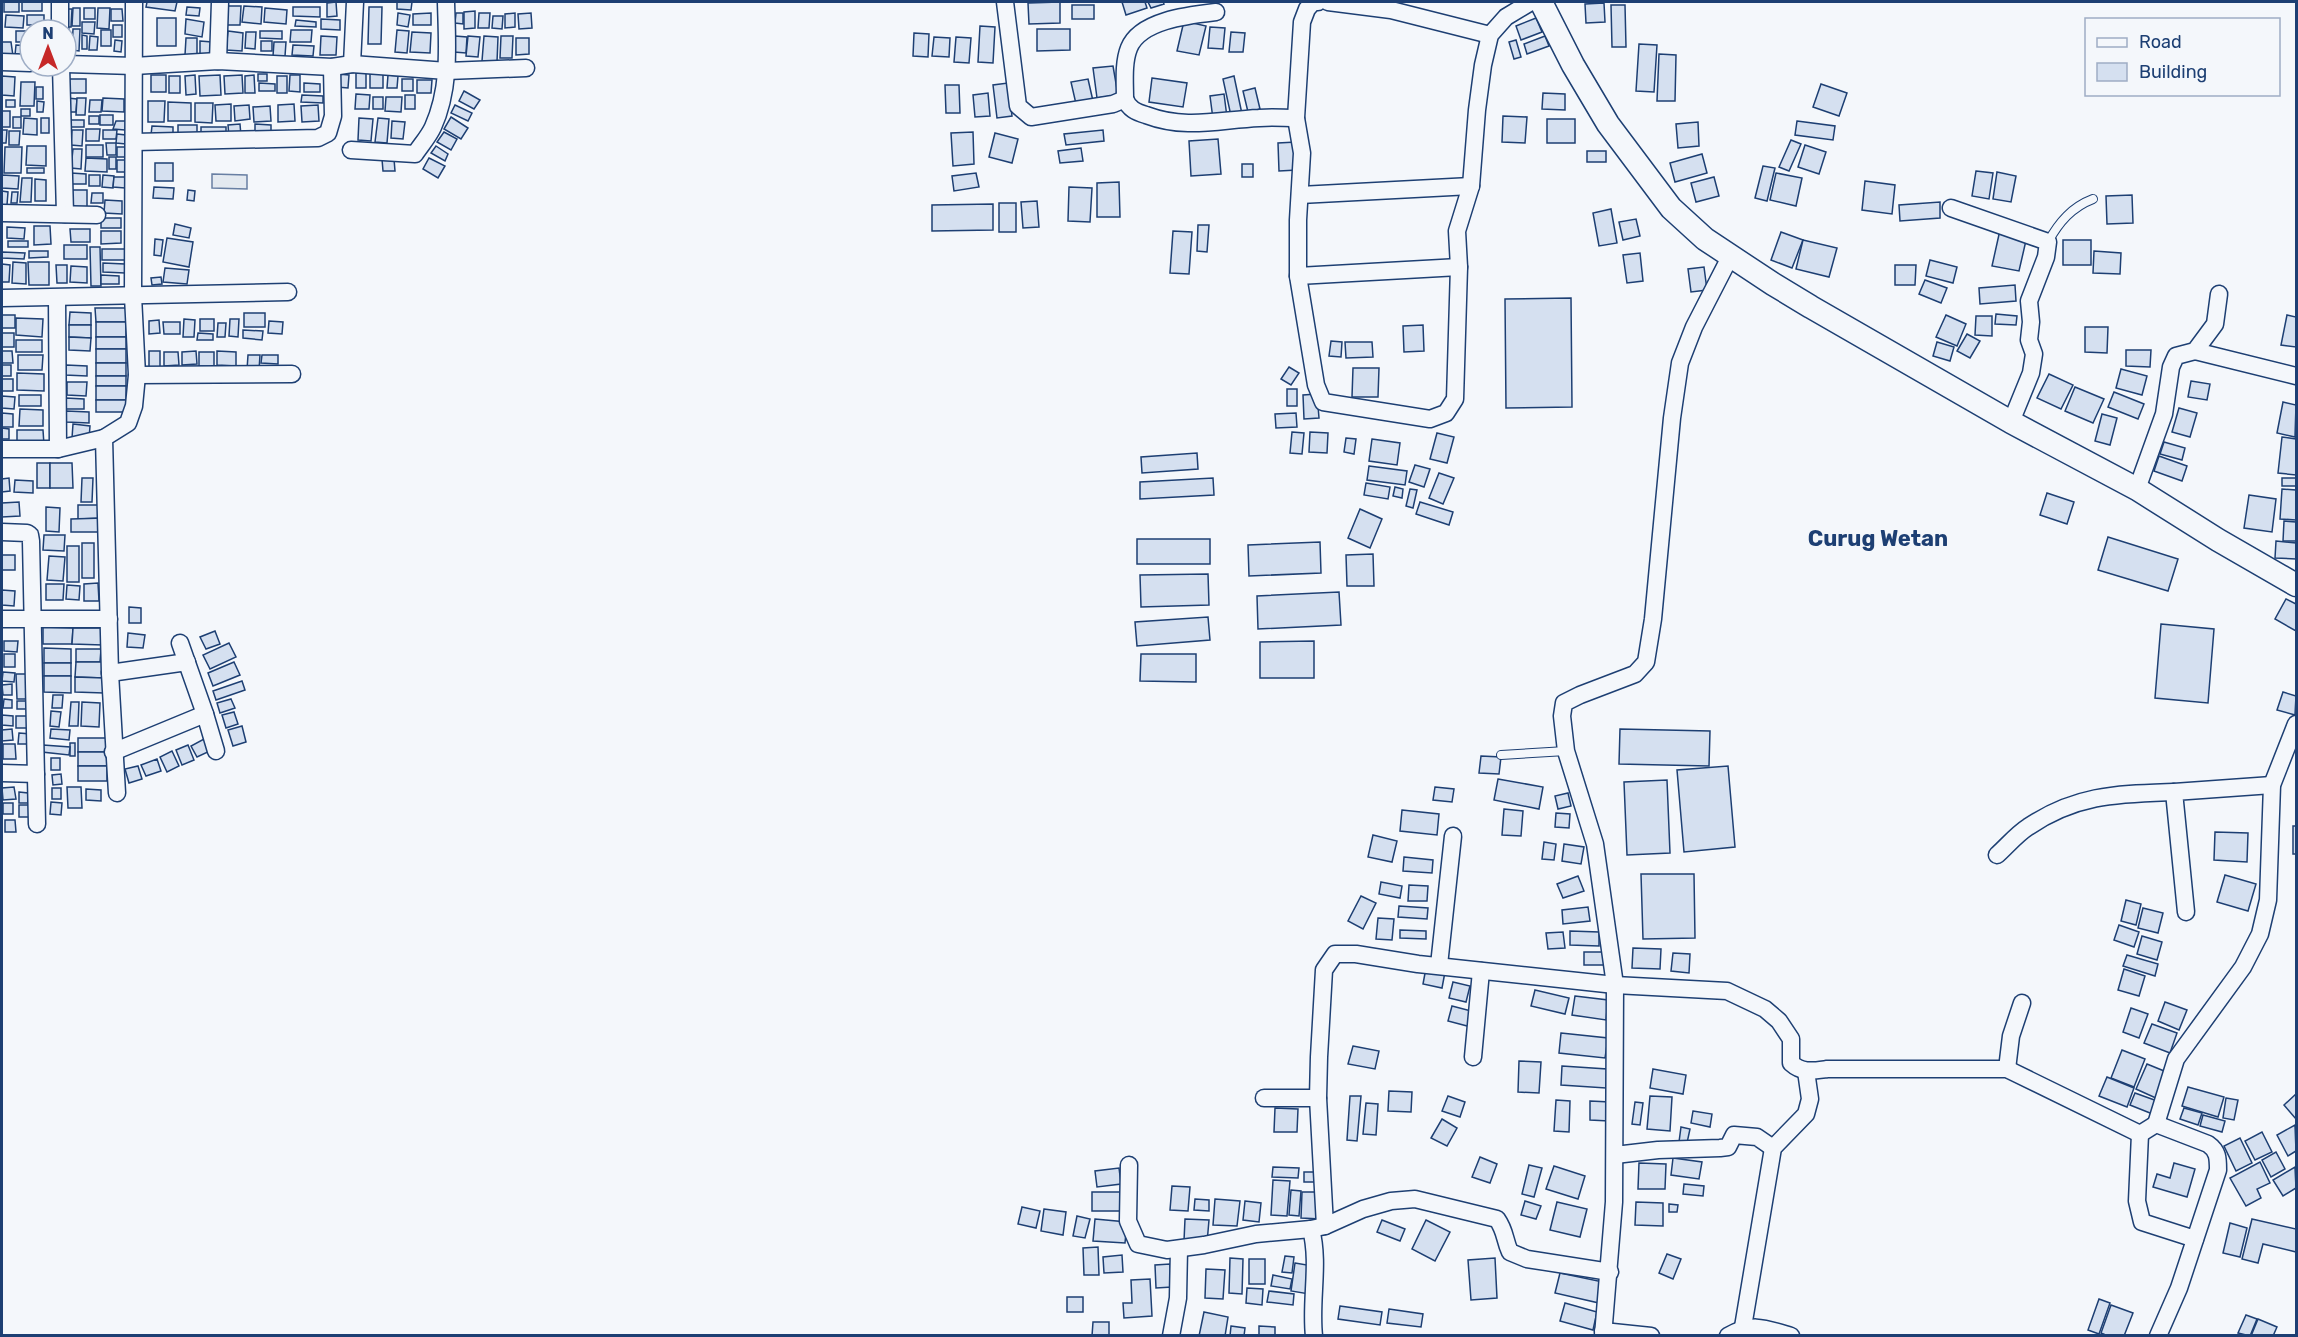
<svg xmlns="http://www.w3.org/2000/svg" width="2298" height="1337" font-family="Rubik,sans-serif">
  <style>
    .green { fill: #e3e9f0; stroke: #687fa3; stroke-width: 1.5 }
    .building { fill: #d5e0f0; stroke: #1d3f73; stroke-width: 1.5 }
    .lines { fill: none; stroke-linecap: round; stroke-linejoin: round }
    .lane-casing { stroke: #1d3f73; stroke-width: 10 }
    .street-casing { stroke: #1d3f73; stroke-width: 19 }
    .secondary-casing { stroke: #1d3f73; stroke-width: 25 }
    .lane { stroke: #f4f7fb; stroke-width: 8 }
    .street { stroke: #f4f7fb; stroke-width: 16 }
    .secondary { stroke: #f4f7fb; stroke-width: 22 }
    .labels { text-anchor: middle; stroke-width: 4.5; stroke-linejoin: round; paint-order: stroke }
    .quarter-label { font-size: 22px; font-weight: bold; fill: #1d3f73; stroke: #f4f7fb }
  </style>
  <rect width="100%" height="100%" fill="#f4f7fb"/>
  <path class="green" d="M212,174L247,175V189L212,188Z"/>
  <g class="building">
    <rect x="4" y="2" width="15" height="10"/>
    <rect x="22" y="2" width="20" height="9"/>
    <path d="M147,2H177L175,11L146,7Z"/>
    <path d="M336,2L337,16L327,17V3Z"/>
    <path d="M397,2H412L411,10L397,9Z"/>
    <path d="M1060,2V23L1029,24L1028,3Z"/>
    <path d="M1122,2H1145L1147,8L1126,15Z"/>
    <path d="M1148,2H1163L1164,4L1151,8Z"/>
    <path d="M1604,3L1605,22L1586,23L1585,4Z"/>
    <rect x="1072" y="5" width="22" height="14"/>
    <path d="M1611,5H1625L1626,47H1612Z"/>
    <path d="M227,6H241L240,25H227Z"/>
    <path d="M244,6L262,7L261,24L242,22Z"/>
    <path d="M187,7L200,8L199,16L186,15Z"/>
    <path d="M293,7H320V17L293,16Z"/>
    <path d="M369,7H382L381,44H368Z"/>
    <path d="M73,8H80V26H72Z"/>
    <rect x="84" y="8" width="11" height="11"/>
    <path d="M98,8H110L109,29L97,28Z"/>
    <path d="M265,8L287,10L286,24L264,22Z"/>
    <path d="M64,9H72L71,27H64Z"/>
    <path d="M111,9H122L123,21H111Z"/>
    <path d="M475,11V28L464,29V12Z"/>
    <path d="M398,13L410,15L408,27L397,25Z"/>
    <path d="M431,13V25H413V14Z"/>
    <path d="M456,13H463V24L455,23Z"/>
    <path d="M479,13H490L489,28H478Z"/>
    <path d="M515,13V27L505,28V14Z"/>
    <path d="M531,13L532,28L519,29L518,14Z"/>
    <path d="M6,15L24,16L23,28L5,27Z"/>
    <rect x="27" y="15" width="17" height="10"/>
    <path d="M493,16H503L502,29L492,28Z"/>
    <rect x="157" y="18" width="19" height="28"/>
    <path d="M1536,18L1542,32L1521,40L1516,26Z"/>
    <path d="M186,19L204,22L202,37L185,34Z"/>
    <path d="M321,19L340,20V30L321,29Z"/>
    <path d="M296,20L316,22V27L295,26Z"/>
    <path d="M1184,21L1206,26L1199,55L1177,51Z"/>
    <path d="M82,22H95L94,34L82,33Z"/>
    <rect x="113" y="25" width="9" height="12"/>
    <path d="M980,26L995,27L993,63L978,62Z"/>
    <path d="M1210,27L1225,28L1223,49L1208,48Z"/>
    <path d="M73,29H80L79,51L72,50Z"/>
    <path d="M1037,29H1070V50L1037,51Z"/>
    <rect x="101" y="30" width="10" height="16"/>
    <path d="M291,30H312L311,42H290Z"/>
    <path d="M397,30L409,31L407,53L395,52Z"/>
    <rect x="16" y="31" width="14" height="11"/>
    <path d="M228,31L243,33L242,51L226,50Z"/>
    <path d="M260,31H282V39L260,38Z"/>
    <path d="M246,32H256L255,49L245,48Z"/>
    <path d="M412,32L431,33L430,53L410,52Z"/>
    <path d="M1231,32L1245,33L1243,52H1229Z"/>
    <path d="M914,33L929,34L928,57L913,56Z"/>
    <path d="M82,35L87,36V49H82Z"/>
    <path d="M90,36L98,37L97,50H89Z"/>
    <path d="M321,36L337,37L336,55H320Z"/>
    <path d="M455,36L467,37L466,53L454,52Z"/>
    <path d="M468,36L480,37L478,57L466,56Z"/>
    <path d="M484,36L498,37L497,62L482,61Z"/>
    <path d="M501,36H513L512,58H500Z"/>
    <path d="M1545,36L1549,46L1527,54L1524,44Z"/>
    <path d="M934,37L950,38L949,57L932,56Z"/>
    <path d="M956,37L971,38L969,63L954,62Z"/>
    <path d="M186,38H197V55H185Z"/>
    <path d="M516,38H529V54L516,55Z"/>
    <path d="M115,40L122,41L121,52L114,51Z"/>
    <path d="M1516,40L1521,57L1514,59L1509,42Z"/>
    <path d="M200,41L212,42L211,56L200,55Z"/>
    <rect x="261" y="41" width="11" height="10"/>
    <path d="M2,42H11L13,56L2,57Z"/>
    <path d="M274,42H286L285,56H273Z"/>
    <path d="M1639,44L1657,45L1654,92L1636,91Z"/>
    <path d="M16,45L30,46V56L15,55Z"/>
    <path d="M293,45L314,46L313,56L292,55Z"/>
    <path d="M1659,54L1676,55L1675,101H1657Z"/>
    <path d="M1113,66L1118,95L1097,98L1093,68Z"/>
    <rect x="356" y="73" width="10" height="15"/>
    <rect x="370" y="73" width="13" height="15"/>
    <rect x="258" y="74" width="9" height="7"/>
    <path d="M338,74L349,75L348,88L337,87Z"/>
    <rect x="151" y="75" width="15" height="17"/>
    <path d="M195,75L196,94L186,95L185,76Z"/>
    <path d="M220,75L221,95L200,96L199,76Z"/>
    <path d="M242,75L243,93L225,94L224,76Z"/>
    <path d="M254,75L255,93H245V76Z"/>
    <path d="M290,75H300V92L289,91Z"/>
    <path d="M388,75L398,76L397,88H387Z"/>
    <path d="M2,76L15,77L14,96L2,95Z"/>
    <rect x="169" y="76" width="11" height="17"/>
    <rect x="277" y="76" width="10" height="17"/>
    <path d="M1234,76L1242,114L1231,116L1223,79Z"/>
    <path d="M1152,78L1187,83L1183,107L1149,102Z"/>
    <rect x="63" y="79" width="23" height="14"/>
    <rect x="402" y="79" width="11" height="12"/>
    <path d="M1088,79L1093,101L1076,104L1071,82Z"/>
    <path d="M417,80H432L431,93H417Z"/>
    <path d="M21,82H35L34,106H20Z"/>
    <path d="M259,83L275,84V91H259Z"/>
    <path d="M304,83L320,84V92H304Z"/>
    <path d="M1008,83L1012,116L997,118L993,85Z"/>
    <path d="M1821,84L1847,93L1839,116L1813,107Z"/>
    <path d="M945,85H959L960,113H946Z"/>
    <rect x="36" y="87" width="7" height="12"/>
    <path d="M1255,88L1260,109L1248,112L1243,91Z"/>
    <path d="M464,91L480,100L474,109L459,101Z"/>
    <path d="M988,93L990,116L975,117L973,95Z"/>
    <path d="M1543,93L1565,94V110L1542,109Z"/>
    <path d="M356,94L370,95L369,109H355Z"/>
    <path d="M1224,94L1227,117L1213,119L1210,96Z"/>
    <path d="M302,95L323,96V103L301,102Z"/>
    <rect x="405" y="95" width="10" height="14"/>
    <rect x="373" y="97" width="10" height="12"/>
    <path d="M386,97H402L401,112L385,111Z"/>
    <path d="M67,98L77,99L76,112H66Z"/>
    <path d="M77,98H86L85,115H76Z"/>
    <path d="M103,98L124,99V112L102,111Z"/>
    <rect x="6" y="100" width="9" height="7"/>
    <path d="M90,100H102L101,112H89Z"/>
    <path d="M37,101L44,102L43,112H37Z"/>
    <path d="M148,101H165L164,122H148Z"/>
    <path d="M168,102L191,103V121H168Z"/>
    <path d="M195,103H213L212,123L195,122Z"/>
    <path d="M231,104V121H216L215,105Z"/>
    <path d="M294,104L295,121L278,122V105Z"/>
    <path d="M249,105L250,119L235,121L234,106Z"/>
    <path d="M318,105L319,121L302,122L301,106Z"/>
    <path d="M455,105L472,113L468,121L451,113Z"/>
    <path d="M270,106L271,121L254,122L253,107Z"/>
    <rect x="21" y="109" width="9" height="7"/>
    <rect x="2" y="111" width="8" height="16"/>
    <rect x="100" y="115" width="13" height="10"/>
    <rect x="89" y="116" width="10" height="8"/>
    <path d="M1503,116L1527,117L1525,143L1502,142Z"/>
    <rect x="13" y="117" width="8" height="11"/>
    <path d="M451,117L468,128L461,139L444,129Z"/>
    <path d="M24,118L37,119V135L23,134Z"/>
    <rect x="41" y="118" width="8" height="15"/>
    <path d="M359,118L373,119L371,141L358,140Z"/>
    <path d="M378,118L389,119L387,143L375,142Z"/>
    <rect x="1547" y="119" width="28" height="24"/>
    <rect x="70" y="120" width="14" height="7"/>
    <path d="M116,121H126L125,130L113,129Z"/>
    <path d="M392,121L405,122L403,139L391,138Z"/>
    <path d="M1797,121L1835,126L1833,140L1795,135Z"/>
    <path d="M1698,122L1699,146L1678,148L1676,124Z"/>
    <path d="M240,124L241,136L229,137L228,125Z"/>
    <path d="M255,124L271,125V136H255Z"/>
    <rect x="178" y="125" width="19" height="8"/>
    <path d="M152,126L173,127V136L151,135Z"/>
    <rect x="201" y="127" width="25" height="9"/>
    <path d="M86,129H100L99,141H86Z"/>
    <path d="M2,130H7L6,143H2Z"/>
    <path d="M72,130H83L82,146L71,145Z"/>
    <path d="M103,130H117L116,139H103Z"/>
    <path d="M1103,130L1104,141L1066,145L1064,134Z"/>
    <path d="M9,131H20L19,145H9Z"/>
    <path d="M444,132L457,139L451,150L437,142Z"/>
    <path d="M973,132L974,164L953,166L951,133Z"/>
    <path d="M995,133L1018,139L1012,163L989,157Z"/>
    <path d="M117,134L126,135V144L116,143Z"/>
    <path d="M1218,139L1221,174L1191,176L1189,141Z"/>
    <path d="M1791,140L1801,144L1789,171L1779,167Z"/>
    <path d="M1296,142L1297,170L1279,171L1278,143Z"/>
    <path d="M106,143H116V155H107Z"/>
    <rect x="86" y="145" width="17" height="12"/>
    <path d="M1805,145L1826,152L1819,174L1798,167Z"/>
    <path d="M27,146H46V166L26,165Z"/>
    <path d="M436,146L448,154L445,161L431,153Z"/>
    <path d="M5,147H22L21,173H4Z"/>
    <rect x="117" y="147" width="9" height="10"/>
    <path d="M1081,148L1083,161L1060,163L1058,151Z"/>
    <path d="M73,149H82L81,169L71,168Z"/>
    <rect x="1587" y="151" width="19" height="11"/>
    <path d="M1702,154L1707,173L1675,182L1670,163Z"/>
    <rect x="109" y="157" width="7" height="12"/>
    <path d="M86,158L107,159V172L85,171Z"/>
    <path d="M429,158L445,166L438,178L423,169Z"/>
    <path d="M382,159H394L395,171H383Z"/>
    <rect x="117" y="160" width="8" height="12"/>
    <rect x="155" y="163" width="18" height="18"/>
    <rect x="1242" y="164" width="11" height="13"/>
    <path d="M1763,166L1775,168L1767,201L1755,198Z"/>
    <rect x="27" y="168" width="17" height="5"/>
    <path d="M1976,171L1993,173L1989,199L1972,196Z"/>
    <path d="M1997,172L2016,176L2011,202L1993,199Z"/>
    <path d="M71,173L86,174V184H71Z"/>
    <path d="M976,173L979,187L954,191L952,176Z"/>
    <path d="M1776,173L1802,178L1796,206L1770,200Z"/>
    <path d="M2,175L19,176L18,189L2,188Z"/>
    <rect x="89" y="175" width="11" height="11"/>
    <path d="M103,175L114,176L113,188L102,187Z"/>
    <path d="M114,177H126L125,188L113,187Z"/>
    <path d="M1714,177L1719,196L1696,202L1691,183Z"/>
    <path d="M22,178H32L31,202H20Z"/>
    <path d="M35,179L46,180V201H35Z"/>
    <path d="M1865,181L1895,185L1892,214L1862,210Z"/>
    <path d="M1119,182L1120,217H1097V183Z"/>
    <path d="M154,187L174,188L173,199L153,198Z"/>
    <path d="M1069,187L1092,188L1090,222L1068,221Z"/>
    <rect x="69" y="190" width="18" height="23"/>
    <path d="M188,190L195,191L194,201L187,200Z"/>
    <path d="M2,191L8,192L7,205H2Z"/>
    <path d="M12,192H18L17,203H11Z"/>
    <path d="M92,193H103V203H91Z"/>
    <path d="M2132,195L2133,223L2107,224L2106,196Z"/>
    <path d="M105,200L122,201V214L104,213Z"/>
    <path d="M1037,201L1039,227L1023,228L1021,202Z"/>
    <path d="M1940,202V218L1900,221L1899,205Z"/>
    <rect x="999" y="203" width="17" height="29"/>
    <path d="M993,204V230L932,231V205Z"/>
    <path d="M1611,209L1617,243L1599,246L1593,213Z"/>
    <rect x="101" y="218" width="20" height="10"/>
    <path d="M1636,219L1640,236L1623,240L1619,222Z"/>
    <path d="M175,224L191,228L189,238L173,235Z"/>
    <path d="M1198,225H1209L1207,252L1197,251Z"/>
    <path d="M34,226H50L51,244L34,245Z"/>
    <path d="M7,227L25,228L24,239L7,238Z"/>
    <path d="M70,229H90V242H71Z"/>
    <path d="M2000,230L2027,236L2019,271L1992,266Z"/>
    <path d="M101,231H121V243L101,244Z"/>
    <path d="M1173,231L1192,232L1189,274L1170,273Z"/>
    <path d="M1781,232L1803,240L1792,268L1771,260Z"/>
    <path d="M167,238L193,242L189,267L163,262Z"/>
    <path d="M155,239L163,240L161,256L154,255Z"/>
    <path d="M1803,240L1837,248L1829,277L1796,269Z"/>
    <rect x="2063" y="240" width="28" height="25"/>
    <rect x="8" y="241" width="20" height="6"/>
    <rect x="64" y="245" width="23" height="14"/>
    <path d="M90,247H100L101,286H91Z"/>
    <rect x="102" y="249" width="23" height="11"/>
    <path d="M29,251H48V257L29,258Z"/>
    <path d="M2094,251L2121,253L2120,274L2093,273Z"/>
    <path d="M2,252L25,253L24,259L2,258Z"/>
    <path d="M1640,253L1643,281L1627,283L1623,255Z"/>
    <path d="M1930,260L1957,267L1953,283L1926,276Z"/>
    <path d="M13,262L26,263V284L12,283Z"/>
    <path d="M28,262H49V285H29Z"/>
    <path d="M103,263L125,264V273L103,272Z"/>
    <path d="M2,264L10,265L9,282H2Z"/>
    <path d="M56,265H67V283H57Z"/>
    <path d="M1895,265H1916L1915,285H1895Z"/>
    <path d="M71,266L87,267V283L70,282Z"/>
    <path d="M1704,267L1707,290L1691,292L1688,269Z"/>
    <path d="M165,268L189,270L187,284L163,282Z"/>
    <path d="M101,275L119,276V284H101Z"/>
    <path d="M161,277L162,284L152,285L151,278Z"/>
    <path d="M1925,280L1947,288L1941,303L1919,294Z"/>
    <path d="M2015,285L2016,301L1980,304L1979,288Z"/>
    <path d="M1571,298L1572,407L1506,408L1505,299Z"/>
    <path d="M95,308H126V322H96Z"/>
    <path d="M70,312L91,313V325H69Z"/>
    <rect x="244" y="313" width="21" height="14"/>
    <path d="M1996,314L2017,316L2016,325L1995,324Z"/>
    <rect x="2" y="315" width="13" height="13"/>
    <path d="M1946,315L1966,324L1957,346L1936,337Z"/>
    <path d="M2287,315L2296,317V347L2281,345Z"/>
    <path d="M1976,316H1992V336L1975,335Z"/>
    <path d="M16,318L43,319L42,337L16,335Z"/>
    <path d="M184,319L195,320L194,337H183Z"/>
    <rect x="200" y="319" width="14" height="12"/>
    <path d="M230,319H239L238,337L229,336Z"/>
    <path d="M159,320L160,333L149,334V321Z"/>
    <path d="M269,321L283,322L282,334L268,333Z"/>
    <rect x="96" y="322" width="30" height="15"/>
    <path d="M163,322H180V334H164Z"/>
    <path d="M218,323H226L225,337H217Z"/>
    <path d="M69,325H91V338L69,337Z"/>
    <path d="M1423,325L1424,351L1404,352L1403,326Z"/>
    <path d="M2085,327H2108L2107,353L2085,352Z"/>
    <path d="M243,330L263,331L262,340L243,338Z"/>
    <rect x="2" y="333" width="12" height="14"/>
    <path d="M198,333L213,334V340H197Z"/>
    <path d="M1967,334L1980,341L1970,358L1957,351Z"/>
    <path d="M69,337L91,338L90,351L69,350Z"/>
    <rect x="96" y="337" width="30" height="12"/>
    <rect x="16" y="340" width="26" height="12"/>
    <path d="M1331,341L1342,342L1341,357L1329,356Z"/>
    <path d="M1345,342H1372L1373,357L1346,358Z"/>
    <path d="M1937,342L1954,347L1950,361L1933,356Z"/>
    <rect x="96" y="349" width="30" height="14"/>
    <path d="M2126,350H2151L2150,367L2126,366Z"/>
    <path d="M2,351H12L13,363H2Z"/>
    <rect x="149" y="351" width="11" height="16"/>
    <path d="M196,351L197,364L182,365V352Z"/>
    <path d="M217,351L236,352V366L217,365Z"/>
    <path d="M164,352H178L179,365L164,366Z"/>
    <path d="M199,352H214V367L199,366Z"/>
    <path d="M18,355H43L42,370H18Z"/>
    <path d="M248,355H260L259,370H247Z"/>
    <path d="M262,355H278V364L261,363Z"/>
    <rect x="96" y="363" width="30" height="13"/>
    <rect x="2" y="365" width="9" height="11"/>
    <path d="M66,365L87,366V376L65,375Z"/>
    <path d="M1289,367L1299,373L1291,385L1281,379Z"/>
    <path d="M1353,368H1379L1378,397H1352Z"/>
    <path d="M2121,369L2147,376L2142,395L2116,388Z"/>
    <path d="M17,373L44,374V391L17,390Z"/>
    <path d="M2049,374L2073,385L2061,409L2037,398Z"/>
    <rect x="96" y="376" width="30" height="10"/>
    <rect x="2" y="379" width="11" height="12"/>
    <path d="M2191,381L2210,384L2207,400L2188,397Z"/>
    <path d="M67,382H87L86,396L67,395Z"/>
    <rect x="96" y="386" width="30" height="14"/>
    <path d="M2075,387L2104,399L2093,423L2065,411Z"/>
    <rect x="1287" y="389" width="10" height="17"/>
    <path d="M2114,392L2144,404L2138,419L2108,407Z"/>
    <path d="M1317,394L1319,418L1304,419L1303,395Z"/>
    <rect x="19" y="395" width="22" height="11"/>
    <path d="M2,396L15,397L14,409L2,408Z"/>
    <path d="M66,398L84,399V409H65Z"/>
    <rect x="96" y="400" width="30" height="12"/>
    <path d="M2283,402L2296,405L2295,437L2277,433Z"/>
    <path d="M2179,408L2197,413L2190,437L2172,432Z"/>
    <path d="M20,409L43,410V426H19Z"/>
    <path d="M66,411L89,412V423L66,422Z"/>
    <path d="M2,413L13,414V427H2Z"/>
    <path d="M1296,413L1297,427L1276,428L1275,414Z"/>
    <path d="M2102,414L2117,418L2110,445L2095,441Z"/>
    <path d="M73,424L90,426L89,439L72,438Z"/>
    <path d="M2,428L9,429V439H2Z"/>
    <path d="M17,430H43L44,445H17Z"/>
    <path d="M1292,432L1304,433L1302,454L1290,453Z"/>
    <path d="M1310,432L1328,433L1327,453L1309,452Z"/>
    <path d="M1437,433L1454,437L1447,463L1430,459Z"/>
    <path d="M2282,437L2296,439V475L2278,473Z"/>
    <path d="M1346,438L1356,439L1354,454L1344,452Z"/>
    <path d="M1372,439L1400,443L1397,465L1369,461Z"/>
    <path d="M2164,442L2185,448L2182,460L2160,454Z"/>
    <path d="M1197,453L1198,469L1142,473L1141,457Z"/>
    <path d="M2159,456L2187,466L2182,481L2154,471Z"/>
    <rect x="37" y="463" width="13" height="25"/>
    <path d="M50,463H72L73,488H50Z"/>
    <path d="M1415,465L1430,469L1424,487L1409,482Z"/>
    <path d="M1369,466L1407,471L1405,485L1367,480Z"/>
    <path d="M1439,473L1454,478L1443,504L1429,498Z"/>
    <path d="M9,478L10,491L2,492V479Z"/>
    <path d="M82,478H93L92,502H81Z"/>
    <path d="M1213,478L1214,495L1140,499V482Z"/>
    <rect x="2282" y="478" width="14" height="8"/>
    <path d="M15,480L33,481V493L14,492Z"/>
    <path d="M1366,483L1390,487L1388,499L1364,495Z"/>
    <path d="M1395,487L1403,489L1402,498L1393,496Z"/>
    <path d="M1410,489L1417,490L1413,508L1406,506Z"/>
    <path d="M2282,489L2296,490V520L2280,519Z"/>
    <path d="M2047,493L2074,502L2067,524L2040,515Z"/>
    <path d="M2249,495L2276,499L2272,532L2244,528Z"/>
    <path d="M19,502L20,516L2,517V503Z"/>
    <path d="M1420,502L1453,512L1449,525L1416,514Z"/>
    <path d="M78,505H103L104,518L78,519Z"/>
    <path d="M46,507L60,508L59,532L46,531Z"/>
    <path d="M1360,509L1382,519L1370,548L1348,538Z"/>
    <path d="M104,518V532H71V519Z"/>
    <path d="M2284,521L2296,522V541H2283Z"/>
    <path d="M44,535H65L64,551L43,550Z"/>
    <path d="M2108,537L2178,559L2168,591L2098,570Z"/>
    <rect x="1137" y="539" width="73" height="25"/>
    <path d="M2276,541L2296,543V559L2275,558Z"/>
    <path d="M1320,542L1321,573L1249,576L1248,545Z"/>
    <rect x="82" y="543" width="12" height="35"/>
    <rect x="67" y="546" width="12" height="36"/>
    <path d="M1373,554L1374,586H1347L1346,555Z"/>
    <rect x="2" y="555" width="13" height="15"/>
    <path d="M49,556L65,557L63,581L47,580Z"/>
    <path d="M1208,574L1209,605L1141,607L1140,575Z"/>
    <path d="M98,583L99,601H84V584Z"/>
    <path d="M46,584H64L63,600H46Z"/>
    <path d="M67,585L80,586L79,600L66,599Z"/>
    <path d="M2,590L15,591L14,606L2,605Z"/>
    <path d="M1339,592L1341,625L1258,629L1257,596Z"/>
    <path d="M2286,599L2296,604V631L2275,619Z"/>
    <path d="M129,607L141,608V623H129Z"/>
    <path d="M1208,617L1210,640L1137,646L1135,622Z"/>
    <path d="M2161,624L2214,629L2208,703L2155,698Z"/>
    <path d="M43,627L73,628L72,644H43Z"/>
    <path d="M73,628H104L103,645L72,644Z"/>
    <path d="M215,631L220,644L206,649L200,637Z"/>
    <path d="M128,633L145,635L143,648L127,647Z"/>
    <path d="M4,641H18L17,652L4,651Z"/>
    <path d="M1314,641V678H1260V642Z"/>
    <path d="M229,643L236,657L210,669L203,655Z"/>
    <path d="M44,648L71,649V663H44Z"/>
    <path d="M76,649H101L100,662H76Z"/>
    <rect x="4" y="654" width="11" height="13"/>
    <path d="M1141,654H1196V682L1140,681Z"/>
    <path d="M76,662H105L104,678L75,677Z"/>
    <path d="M234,662L240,675L213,686L208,673Z"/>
    <rect x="44" y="663" width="27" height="13"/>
    <path d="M3,672L15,673L14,682L2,681Z"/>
    <path d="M16,674H31V699H17Z"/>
    <path d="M44,676H71V693L44,692Z"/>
    <path d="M75,677L104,678V693L75,692Z"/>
    <path d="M242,681L245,690L216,700L213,691Z"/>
    <path d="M12,684V695H3L2,685Z"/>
    <path d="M2283,692L2296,696L2295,715L2277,710Z"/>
    <path d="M53,695H63L62,708H52Z"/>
    <path d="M4,699L12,700V708H3Z"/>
    <path d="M231,699L235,708L220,713L217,703Z"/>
    <rect x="17" y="701" width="12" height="8"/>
    <path d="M71,702H79L78,726H69Z"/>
    <path d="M82,702L100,703L99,727L81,726Z"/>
    <path d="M51,711L61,712L59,727L50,726Z"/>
    <path d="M234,712L238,724L226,728L222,715Z"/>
    <path d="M2,715L13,716V726L2,725Z"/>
    <path d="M16,716H29L30,728H16Z"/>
    <path d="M242,726L246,742L233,746L228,730Z"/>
    <path d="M12,729L13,740L2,741V730Z"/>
    <path d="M51,729L70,730L69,740L50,738Z"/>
    <path d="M1620,729L1710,731L1709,766L1619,764Z"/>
    <path d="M19,733L31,734V744H18Z"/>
    <rect x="78" y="738" width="29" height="14"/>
    <path d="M204,739L210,751L197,757L191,746Z"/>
    <rect x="70" y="743" width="5" height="13"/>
    <path d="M3,744H15L16,759H3Z"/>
    <path d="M43,745L70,747L69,755L42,752Z"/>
    <path d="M188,745L194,760L182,765L176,750Z"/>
    <path d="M172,751L179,766L167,772L160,757Z"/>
    <rect x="78" y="752" width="29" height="14"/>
    <path d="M1481,756L1501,757L1499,774L1479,773Z"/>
    <rect x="51" y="758" width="9" height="12"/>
    <path d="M157,759L161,771L146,776L141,765Z"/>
    <rect x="78" y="766" width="29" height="15"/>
    <path d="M138,766L142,779L129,783L125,769Z"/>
    <path d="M1728,766L1735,847L1684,852L1677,770Z"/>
    <path d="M61,774L62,784L53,785L52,775Z"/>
    <path d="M1498,779L1543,787L1539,809L1494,800Z"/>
    <path d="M1667,780L1670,853L1627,855L1624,782Z"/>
    <path d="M14,787L16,799L3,800L2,788Z"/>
    <path d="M67,787H81L82,808H68Z"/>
    <path d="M1435,787L1454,789L1452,802L1433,800Z"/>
    <rect x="52" y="788" width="9" height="11"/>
    <path d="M86,789L101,790V801L86,800Z"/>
    <path d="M19,792L28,793V803H19Z"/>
    <path d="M1568,793L1571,806L1558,809L1555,796Z"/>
    <path d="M51,802L62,803L61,815L50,814Z"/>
    <rect x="3" y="803" width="10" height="11"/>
    <rect x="19" y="805" width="10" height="12"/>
    <path d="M1504,809L1523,811L1521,836L1502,835Z"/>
    <path d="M1402,810L1439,814L1437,835L1400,831Z"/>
    <path d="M1556,813L1570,814L1569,828L1555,827Z"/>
    <path d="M5,820H15L16,832H5Z"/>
    <rect x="2293" y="826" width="3" height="28"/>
    <path d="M2215,832L2248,833L2247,862L2214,860Z"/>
    <path d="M1373,835L1397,841L1392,862L1368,857Z"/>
    <path d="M1544,842L1556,844L1554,860L1542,859Z"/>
    <path d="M1564,844L1584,847L1581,864L1562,861Z"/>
    <path d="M1404,857L1433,860L1432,873L1403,871Z"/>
    <path d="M1641,874H1694L1695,938L1643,939Z"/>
    <path d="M2225,875L2256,884L2248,911L2217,902Z"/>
    <path d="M1578,876L1584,891L1563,898L1557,884Z"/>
    <path d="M1381,882L1402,886L1400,898L1379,894Z"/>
    <path d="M1409,885L1428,886L1427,901H1408Z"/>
    <path d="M1361,896L1376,903L1363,929L1348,921Z"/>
    <path d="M2126,900L2141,904L2136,925L2121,921Z"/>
    <path d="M1399,906L1428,908L1427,919L1398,917Z"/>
    <path d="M1588,907L1590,921L1563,924L1562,910Z"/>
    <path d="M2143,908L2163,913L2158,933L2138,928Z"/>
    <path d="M1378,918L1394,919L1392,940L1376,939Z"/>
    <path d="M2119,925L2139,932L2134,947L2114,940Z"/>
    <path d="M1400,930L1426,931V939L1400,938Z"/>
    <path d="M1570,931L1599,932V946L1570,945Z"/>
    <path d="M1563,932L1565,948L1548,949L1546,933Z"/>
    <path d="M2142,936L2162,942L2157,960L2137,954Z"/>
    <path d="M1633,948L1661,949L1660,969L1632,968Z"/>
    <rect x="1584" y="952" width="24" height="13"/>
    <path d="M1673,953L1690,954L1689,973L1671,971Z"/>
    <path d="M2127,955L2158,964L2155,976L2123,966Z"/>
    <path d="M1426,968L1445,972L1442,988L1423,984Z"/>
    <path d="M2124,969L2145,976L2139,996L2118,990Z"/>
    <path d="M1453,982L1470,986L1466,1002L1449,998Z"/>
    <path d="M1535,990L1569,998L1565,1014L1531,1006Z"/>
    <path d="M1575,996L1608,1000L1606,1020L1572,1015Z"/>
    <path d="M2165,1002L2187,1010L2179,1030L2158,1021Z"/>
    <path d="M1452,1006L1475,1012L1471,1027L1448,1021Z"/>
    <path d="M2131,1008L2148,1014L2139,1038L2123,1032Z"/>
    <path d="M2152,1024L2177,1033L2170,1053L2144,1043Z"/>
    <path d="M1561,1033L1608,1038L1605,1058L1559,1053Z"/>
    <path d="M1353,1046L1379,1051L1375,1069L1348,1064Z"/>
    <path d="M2122,1050L2145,1059L2134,1087L2111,1078Z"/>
    <path d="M1519,1061L1541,1062L1539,1093L1518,1092Z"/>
    <path d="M2147,1064L2169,1073L2158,1099L2136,1089Z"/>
    <path d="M1562,1066L1607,1069L1606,1088L1561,1085Z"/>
    <path d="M1653,1069L1686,1075L1683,1094L1650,1088Z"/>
    <path d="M2107,1077L2134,1088L2127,1107L2099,1096Z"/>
    <path d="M2188,1087L2224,1097L2218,1117L2182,1106Z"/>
    <path d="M1389,1091L1412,1092L1411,1112L1388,1111Z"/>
    <path d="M2135,1093L2160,1102L2155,1115L2130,1105Z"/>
    <path d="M2296,1094V1119L2284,1105Z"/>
    <path d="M1350,1096H1361L1357,1141L1347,1140Z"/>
    <path d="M1448,1096L1465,1102L1460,1117L1442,1111Z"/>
    <path d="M1650,1096L1672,1097L1670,1131L1647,1129Z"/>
    <path d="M2226,1098L2238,1100L2234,1120L2223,1118Z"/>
    <path d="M1556,1100L1570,1101L1569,1132L1554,1131Z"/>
    <path d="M1590,1101L1610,1102L1609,1121L1590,1120Z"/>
    <path d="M1635,1102L1643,1103L1640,1125L1632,1124Z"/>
    <path d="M1366,1103L1378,1104L1376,1135L1363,1134Z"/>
    <path d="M1275,1108L1298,1109L1297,1132H1274Z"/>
    <path d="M2184,1108L2202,1113L2198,1125L2180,1119Z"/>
    <path d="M1693,1111L1712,1114L1710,1127L1691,1123Z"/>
    <path d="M2203,1115L2225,1121L2222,1132L2200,1126Z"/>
    <path d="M1442,1119L1457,1128L1447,1146L1431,1138Z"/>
    <path d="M2295,1125L2296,1151L2288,1156L2277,1135Z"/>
    <path d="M1681,1127L1690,1129L1687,1143L1679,1142Z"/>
    <path d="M2262,1132L2272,1152L2255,1160L2245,1141Z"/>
    <path d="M2240,1138L2252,1163L2236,1171L2224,1146Z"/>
    <path d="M2276,1152L2285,1169L2271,1177L2262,1160Z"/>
    <path d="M1480,1157L1497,1164L1490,1183L1472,1177Z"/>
    <path d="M1673,1158L1702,1162L1699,1179L1671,1175Z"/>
    <path d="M2260,1162L2270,1183L2257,1189L2261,1198L2246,1206L2230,1178Z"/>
    <path d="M1639,1163L1666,1164L1665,1189H1638Z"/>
    <path d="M2174,1163L2195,1169L2187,1197L2153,1187L2157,1174L2170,1178Z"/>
    <path d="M1529,1165L1542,1168L1534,1197L1522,1194Z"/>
    <path d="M1554,1166L1585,1176L1578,1199L1546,1189Z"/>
    <path d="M1273,1167L1299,1168L1298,1178L1272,1177Z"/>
    <path d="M2295,1167L2296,1188L2283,1196L2273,1180Z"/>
    <path d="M1119,1168L1121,1184L1097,1187L1095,1171Z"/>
    <rect x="1304" y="1172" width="17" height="10"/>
    <path d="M1273,1180L1290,1181L1287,1216L1271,1215Z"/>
    <path d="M1684,1184L1704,1186L1703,1196L1683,1194Z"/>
    <path d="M1172,1186L1190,1187L1188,1211L1170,1210Z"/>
    <path d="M1291,1190L1301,1191L1299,1216L1289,1215Z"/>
    <rect x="1092" y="1192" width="32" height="19"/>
    <path d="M1302,1192H1322L1321,1219L1301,1218Z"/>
    <path d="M1195,1199L1209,1200V1211L1194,1210Z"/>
    <path d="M1215,1199L1240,1201L1237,1226L1213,1225Z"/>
    <path d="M1245,1201L1261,1203L1259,1222L1243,1220Z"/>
    <path d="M1525,1201L1541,1206L1536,1219L1521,1215Z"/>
    <path d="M1557,1202L1587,1209L1580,1237L1550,1230Z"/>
    <path d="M1636,1202L1663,1203V1226L1635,1225Z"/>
    <path d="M1669,1204L1678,1205L1677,1212H1669Z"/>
    <path d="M1022,1207L1040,1211L1036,1228L1018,1224Z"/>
    <path d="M1044,1209L1066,1212L1063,1235L1041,1231Z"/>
    <path d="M1077,1216L1090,1219L1085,1238L1073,1236Z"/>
    <path d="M1095,1219L1127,1222L1125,1243L1093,1241Z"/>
    <path d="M1185,1219L1209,1220L1207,1243L1184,1241Z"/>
    <path d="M2252,1219L2296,1229V1252L2263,1244L2258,1263L2242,1259Z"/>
    <path d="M1382,1220L1405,1229L1400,1241L1377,1232Z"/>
    <path d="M1426,1220L1450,1232L1435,1261L1412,1249Z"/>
    <path d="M2230,1223L2247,1228L2240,1257L2223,1253Z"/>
    <path d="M1098,1247L1099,1275H1084L1083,1248Z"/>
    <path d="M1667,1254L1681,1259L1673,1279L1659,1273Z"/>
    <path d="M1122,1255L1123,1272L1104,1273L1103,1257Z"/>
    <path d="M1285,1256L1294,1257L1292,1273L1282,1272Z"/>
    <path d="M1230,1258L1243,1259L1242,1294L1229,1293Z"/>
    <path d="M1495,1258L1497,1298L1471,1300L1468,1260Z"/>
    <rect x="1249" y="1259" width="16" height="25"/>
    <path d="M1295,1263L1313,1266L1309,1294L1291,1291Z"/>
    <path d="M1170,1264L1172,1287L1156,1288L1155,1265Z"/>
    <path d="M1206,1269L1225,1270L1223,1299L1205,1298Z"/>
    <path d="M1560,1273L1603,1282L1599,1303L1555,1293Z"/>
    <path d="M1273,1275L1292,1279L1290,1289L1271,1286Z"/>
    <path d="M1150,1279L1152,1316L1124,1318L1123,1303H1132L1131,1280Z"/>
    <path d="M1247,1288L1263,1289L1262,1305L1246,1303Z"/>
    <path d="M1269,1291L1294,1294L1293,1305L1267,1302Z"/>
    <rect x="1067" y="1297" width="16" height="15"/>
    <path d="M2099,1299L2110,1303L2099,1334L2088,1330Z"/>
    <path d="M1565,1303L1597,1312L1593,1330L1560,1321Z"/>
    <path d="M2111,1305L2133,1313L2124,1336H2108L2101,1333Z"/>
    <path d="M1340,1306L1382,1312L1380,1325L1338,1319Z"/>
    <path d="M1389,1309L1423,1314L1421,1327L1387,1323Z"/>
    <path d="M1204,1312L1228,1317L1225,1336H1199Z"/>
    <path d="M2246,1315L2257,1319L2250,1336L2238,1333Z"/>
    <path d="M2258,1319L2277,1327L2273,1336H2251Z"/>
    <path d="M1093,1322H1109V1336H1092Z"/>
    <path d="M1231,1326L1245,1328L1244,1336H1230Z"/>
    <path d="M1259,1326L1275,1327V1336H1259Z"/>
  </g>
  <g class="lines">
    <defs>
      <g id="lane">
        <path d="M2048,242C2059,222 2072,207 2093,199"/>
        <path d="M1501,755L1566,751"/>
      </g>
      <g id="street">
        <path d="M60,2V30"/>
        <path d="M1005,2L1018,106L1031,117L1113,104L1125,99C1129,109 1136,112 1146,115C1186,130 1218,120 1259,118C1272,117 1284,118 1296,118"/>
        <path d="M1318,2H1313L1307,9L1302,22L1296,118L1302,153L1298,220V276L1316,385L1323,402L1430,419L1446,413L1455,399L1459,267L1457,231L1471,186L1477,110L1483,65L1490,35L1506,17L1531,2"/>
        <path d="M1328,2L1391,10L1490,35"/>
        <path d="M218,61L220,2"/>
        <path d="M2,62L30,63"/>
        <path d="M66,64L134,66L218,61L332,67L352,64L355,2"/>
        <path d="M352,64L447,71L526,68"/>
        <path d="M61,66L65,214"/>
        <path d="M1125,99C1125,83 1123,63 1129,48C1140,20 1190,15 1216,12"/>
        <path d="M134,142L318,138L328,133L333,116L332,67"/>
        <path d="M351,150L415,154C421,145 429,136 433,127C451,87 447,44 446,2"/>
        <path d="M1300,195L1471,186"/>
        <path d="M1951,208L2048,242L2046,257L2029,301L2031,322L2029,340L2034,354L2031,373L2011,422"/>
        <path d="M2,213L97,215"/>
        <path d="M1298,276L1459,267"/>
        <path d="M2,298L288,292"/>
        <path d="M57,298L58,449"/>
        <path d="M2195,351L2296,376"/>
        <path d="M137,375L292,374"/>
        <path d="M2,449H58L104,438"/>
        <path d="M2137,489L2164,414L2171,367L2176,356L2195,351L2215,324L2219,294"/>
        <path d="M2,532L27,533L30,535L31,541L37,824"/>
        <path d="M2,619H109"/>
        <path d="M110,673L187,662"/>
        <path d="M205,714L216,751"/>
        <path d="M113,752L205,714L180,643"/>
        <path d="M2,773L36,774"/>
        <path d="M117,793L110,673L104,438L128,423L134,406L137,375L133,296L134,2"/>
        <path d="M1997,855C2007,846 2017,834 2028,827C2077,794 2118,794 2174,792"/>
        <path d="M2186,912L2174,792L2272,785"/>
        <path d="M1439,965L1453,836"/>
        <path d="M1473,1057L1481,971"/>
        <path d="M2007,1069L2011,1036L2022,1003"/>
        <path d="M1264,1098H1318"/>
        <path d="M2156,1124L2176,1059L2243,967L2260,934L2268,900L2272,785L2296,724"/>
        <path d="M2140,1134L2137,1201L2142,1222L2195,1239"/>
        <path d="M1615,1155L1658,1150L1720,1148L1728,1147L1734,1135L1757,1137L1773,1148"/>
        <path d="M1129,1165L1128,1221L1138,1244L1167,1250L1204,1245L1256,1234L1311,1229L1325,1226L1363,1209L1391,1201L1415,1199L1497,1219C1506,1232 1504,1239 1510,1252L1527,1259L1610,1272"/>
        <path d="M1325,1226L1318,1098L1319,1057L1324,970L1335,954H1356L1418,964L1615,985L1727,991L1765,1009L1779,1021L1791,1039V1063C1802,1073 1812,1071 1827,1069H2007L2140,1134L2156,1124L2208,1144C2218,1151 2218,1158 2218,1170L2179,1288L2158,1336"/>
        <path d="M1311,1229C1320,1264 1310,1300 1314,1336"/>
        <path d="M1743,1327L1773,1148L1806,1114L1810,1099L1806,1071"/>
        <path d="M1603,1331L1651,1336"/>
        <path d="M1171,1336L1178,1298L1179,1249"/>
        <path d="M1603,1336L1614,1202L1615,985L1595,844L1566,751L1562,716L1564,703L1580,695L1635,674L1646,662L1653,619L1672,418L1680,363L1694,327L1730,257"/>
        <path d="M1728,1336C1752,1322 1765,1328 1791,1336"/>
      </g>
      <path id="secondary" d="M1541,2L1573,65L1608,124L1671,208L1705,239L1773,284L1811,307L2011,422L2137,489L2218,540L2296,585"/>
    </defs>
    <use href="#lane" class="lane-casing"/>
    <use href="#street" class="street-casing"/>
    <use href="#secondary" class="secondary-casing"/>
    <use href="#lane" class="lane"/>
    <use href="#street" class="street"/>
    <use href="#secondary" class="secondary"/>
  </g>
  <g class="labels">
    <g class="quarter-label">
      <text x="1878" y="546">Curug Wetan</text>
    </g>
  </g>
  <rect width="2298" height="1337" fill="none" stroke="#1d3f73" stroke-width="6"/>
  <rect x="2085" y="18" width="195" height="78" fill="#f4f7fb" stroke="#9eadc5" stroke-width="1.5"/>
  <rect x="2097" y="38" width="30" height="9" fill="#f4f7fb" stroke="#9eadc5" stroke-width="1.5"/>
  <text x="2139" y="48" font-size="18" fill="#1d3f73">Road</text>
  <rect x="2097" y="63" width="30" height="18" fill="#d5e0f0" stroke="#9eadc5" stroke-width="1.5"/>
  <text x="2139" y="78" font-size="18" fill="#1d3f73">Building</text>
  <g transform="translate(48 48)"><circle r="28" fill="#f4f7fb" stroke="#9eadc5" stroke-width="1.5"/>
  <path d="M0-4.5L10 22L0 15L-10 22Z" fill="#c62828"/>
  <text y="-9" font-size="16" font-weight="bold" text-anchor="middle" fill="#1d3f73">N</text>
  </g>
</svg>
